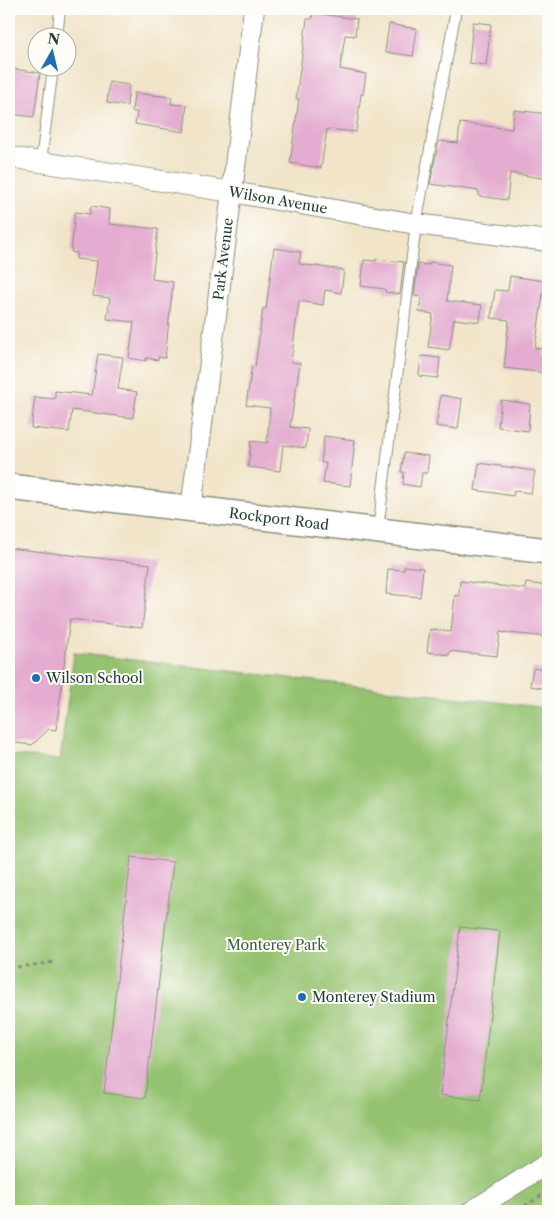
<svg xmlns="http://www.w3.org/2000/svg" width="557" height="1220" font-family="'Libre Caslon Text',serif">
  <style>
    .green { fill: #94c270; stroke: #5a8052 }
    .building { fill: #e4acd0 }
    .lines { fill: none; stroke-linecap: round; stroke-linejoin: round }
    .service-casing { stroke: #88907e; stroke-width: 12 }
    .minor-casing { stroke: #88907e; stroke-width: 22 }
    .tertiary-casing { stroke: #88907e; stroke-width: 28 }
    .path { stroke: #88907e; stroke-width: 3; stroke-dasharray: 4 4; stroke-linecap: butt }
    .service { stroke: #fff; stroke-width: 10 }
    .minor { stroke: #fff; stroke-width: 20 }
    .tertiary { stroke: #fff; stroke-width: 25 }
    .poi-dot { fill: #1f6fb2; stroke: #fdfcf7; stroke-width: 2 }
    .labels { text-anchor: middle; stroke-width: 4; stroke-linejoin: round; paint-order: stroke }
    .street-label { font-size: 14px; fill: #1f3d34; stroke: #fdfcf7 }
    .poi-label { font-size: 14px; fill: #1f3d34; stroke: #fdfcf7; text-anchor: start }
    .park-label { font-size: 14px; fill: #3c5e43; stroke: #fdfcf7 }
  </style>
  <rect width="100%" height="100%" fill="#fdfcf7"/>
  <filter id="ink" filterUnits="userSpaceOnUse"><feTurbulence type="fractalNoise" baseFrequency=".02" numOctaves="2"/><feDisplacementMap in="SourceGraphic" scale="10" xChannelSelector="R" yChannelSelector="G"/><feConvolveMatrix kernelMatrix="1 2 1 2 8 2 1 2 1" color-interpolation-filters="sRGB"/></filter>
  <filter id="wash" filterUnits="userSpaceOnUse"><feTurbulence type="fractalNoise" baseFrequency=".0096" numOctaves="4" result="noise"/><feDisplacementMap in="SourceGraphic" scale="20" xChannelSelector="R" yChannelSelector="G"/><feGaussianBlur stdDeviation="1.12" result="paint"/><feColorMatrix in="noise" values="0 0 0 0 0 0 0 0 0 0 0 0 0 0 0 0 0 1.4 0 .05"/><feComposite in="paint" operator="in"/></filter>
  <g filter="url(#wash)">
    <rect width="100%" height="100%" fill="#f1e4c9"/>
    <path class="green" d="M74,653L548,708V1211H9V755L60,760Z"/>
    <g id="blocks">
      <g class="building">
        <path d="M313,13L357,19L355,36L345,35L340,69L366,74L363,95L361,94L356,132L327,129L321,168L290,163L299,99H296L307,19H312Z"/>
        <path d="M473,22L491,24L486,65L469,63Z"/>
        <path d="M389,24L417,29L413,56L385,52Z"/>
        <path d="M14,69L40,73L34,117L9,114Z"/>
        <path d="M109,82L129,85L127,106L107,103Z"/>
        <path d="M134,93L172,97L171,104L187,105L184,132L135,124L137,112H132Z"/>
        <path d="M514,110L548,114V140L546,158L548,159V179L510,173L507,200L479,196V191L430,184L439,141L458,143L460,123L512,129Z"/>
        <path d="M91,206L110,209L109,224L158,229L152,279L173,282L165,358L158,357V360L146,358V361L129,358L134,322L107,319L110,298L93,296L97,261L76,259L77,253L71,252L75,212L90,214Z"/>
        <path d="M274,248L301,252L299,264L344,270L341,293L325,290L323,305L299,301L291,362L300,363L290,427L308,429L306,448L283,445L280,471L248,467L251,441L267,443L270,408L246,405L252,366L255,367L263,308L266,309Z"/>
        <path d="M376,259L404,262L400,294L385,292V289L361,286L364,260L376,261Z"/>
        <path d="M430,262L451,265L447,301L482,305L480,322L454,319L449,350L428,347L433,314L419,312L421,297L414,296L418,264L429,265Z"/>
        <path d="M510,276L545,281L535,348L545,349L544,356L548,357L547,373L504,368L509,320L491,318L495,290L508,291Z"/>
        <path d="M98,354L123,357L118,389L137,392L133,418L72,410L69,432L31,428L35,397L55,399V391L92,395Z"/>
        <path d="M421,356L440,358L438,378L419,376Z"/>
        <path d="M441,395L462,399L458,429L436,426Z"/>
        <path d="M501,400L530,404L528,431L498,427Z"/>
        <path d="M324,436L355,440L350,486L323,483L326,463H321Z"/>
        <path d="M404,453L429,456L427,473H422L420,487L403,484L404,472H401Z"/>
        <path d="M479,463L535,471L531,493L514,491L513,496L475,490Z"/>
        <path d="M9,548L150,564L142,628L70,619L56,730L49,729L32,745L9,742Z"/>
        <path d="M404,566L423,568L420,597L386,594L388,569L404,570Z"/>
        <path d="M460,581L525,589L526,583L548,586V637L500,632L497,656L450,651L449,655L427,652L430,629L451,632L455,595L459,596Z"/>
        <path d="M533,668L548,670V689L530,686Z"/>
        <path d="M131,857L173,862L145,1098L104,1093Z"/>
        <path d="M460,927L500,931L480,1100L440,1095Z"/>
      </g>
    </g>
  </g>
  <g filter="url(#ink)">
    <use href="#blocks" fill-opacity="0" stroke="#88907e" stroke-width="1"/>
    <g class="lines">
      <defs>
        <g id="service">
          <path d="M57,38L60,9"/>
          <path d="M41,161L53,68"/>
          <path d="M378,530L416,224L456,10"/>
        </g>
        <g id="minor">
          <path d="M9,157L232,192L416,224L548,241"/>
          <path d="M191,509L232,192L254,9"/>
          <path d="M472,1211L548,1163"/>
        </g>
        <path id="tertiary" d="M9,487L548,551"/>
      </defs>
      <use href="#service" class="service-casing"/>
      <use href="#minor" class="minor-casing"/>
      <use href="#tertiary" class="tertiary-casing"/>
      <g class="path">
        <path d="M9,968L55,962"/>
        <path d="M518,1211L548,1191"/>
      </g>
      <use href="#service" class="service"/>
      <use href="#minor" class="minor"/>
      <use href="#tertiary" class="tertiary"/>
    </g>
  </g>
  <g class="poi-dot">
    <circle cx="36" cy="678" r="5"/>
    <circle cx="302" cy="997" r="5"/>
  </g>
  <g class="labels">
    <g class="street-label">
      <text transform="translate(278 200) rotate(10)" y="5">Wilson Avenue</text>
      <text transform="translate(223 259) rotate(-83)" y="5">Park Avenue</text>
      <text transform="translate(279 519) rotate(7)" y="5">Rockport Road</text>
    </g>
    <g class="poi-label">
      <text x="46" y="683">Wilson School</text>
      <text x="312" y="1002">Monterey Stadium</text>
    </g>
    <g class="park-label">
      <text x="276" y="950">Monterey Park</text>
    </g>
  </g>
  <rect width="557" height="1220" fill="none" stroke="#fdfcf7" stroke-width="30"/>
  <g transform="translate(52 52) rotate(8)"><circle r="24" fill="#fdfcf7" stroke="#a4b0a9"/>
  <path d="M0-4L9 19L0 12L-9 19Z" fill="#1f6fb2"/>
  <text y="-8" font-size="14" font-weight="bold" text-anchor="middle" fill="#1f3d34">N</text>
  </g>
</svg>
